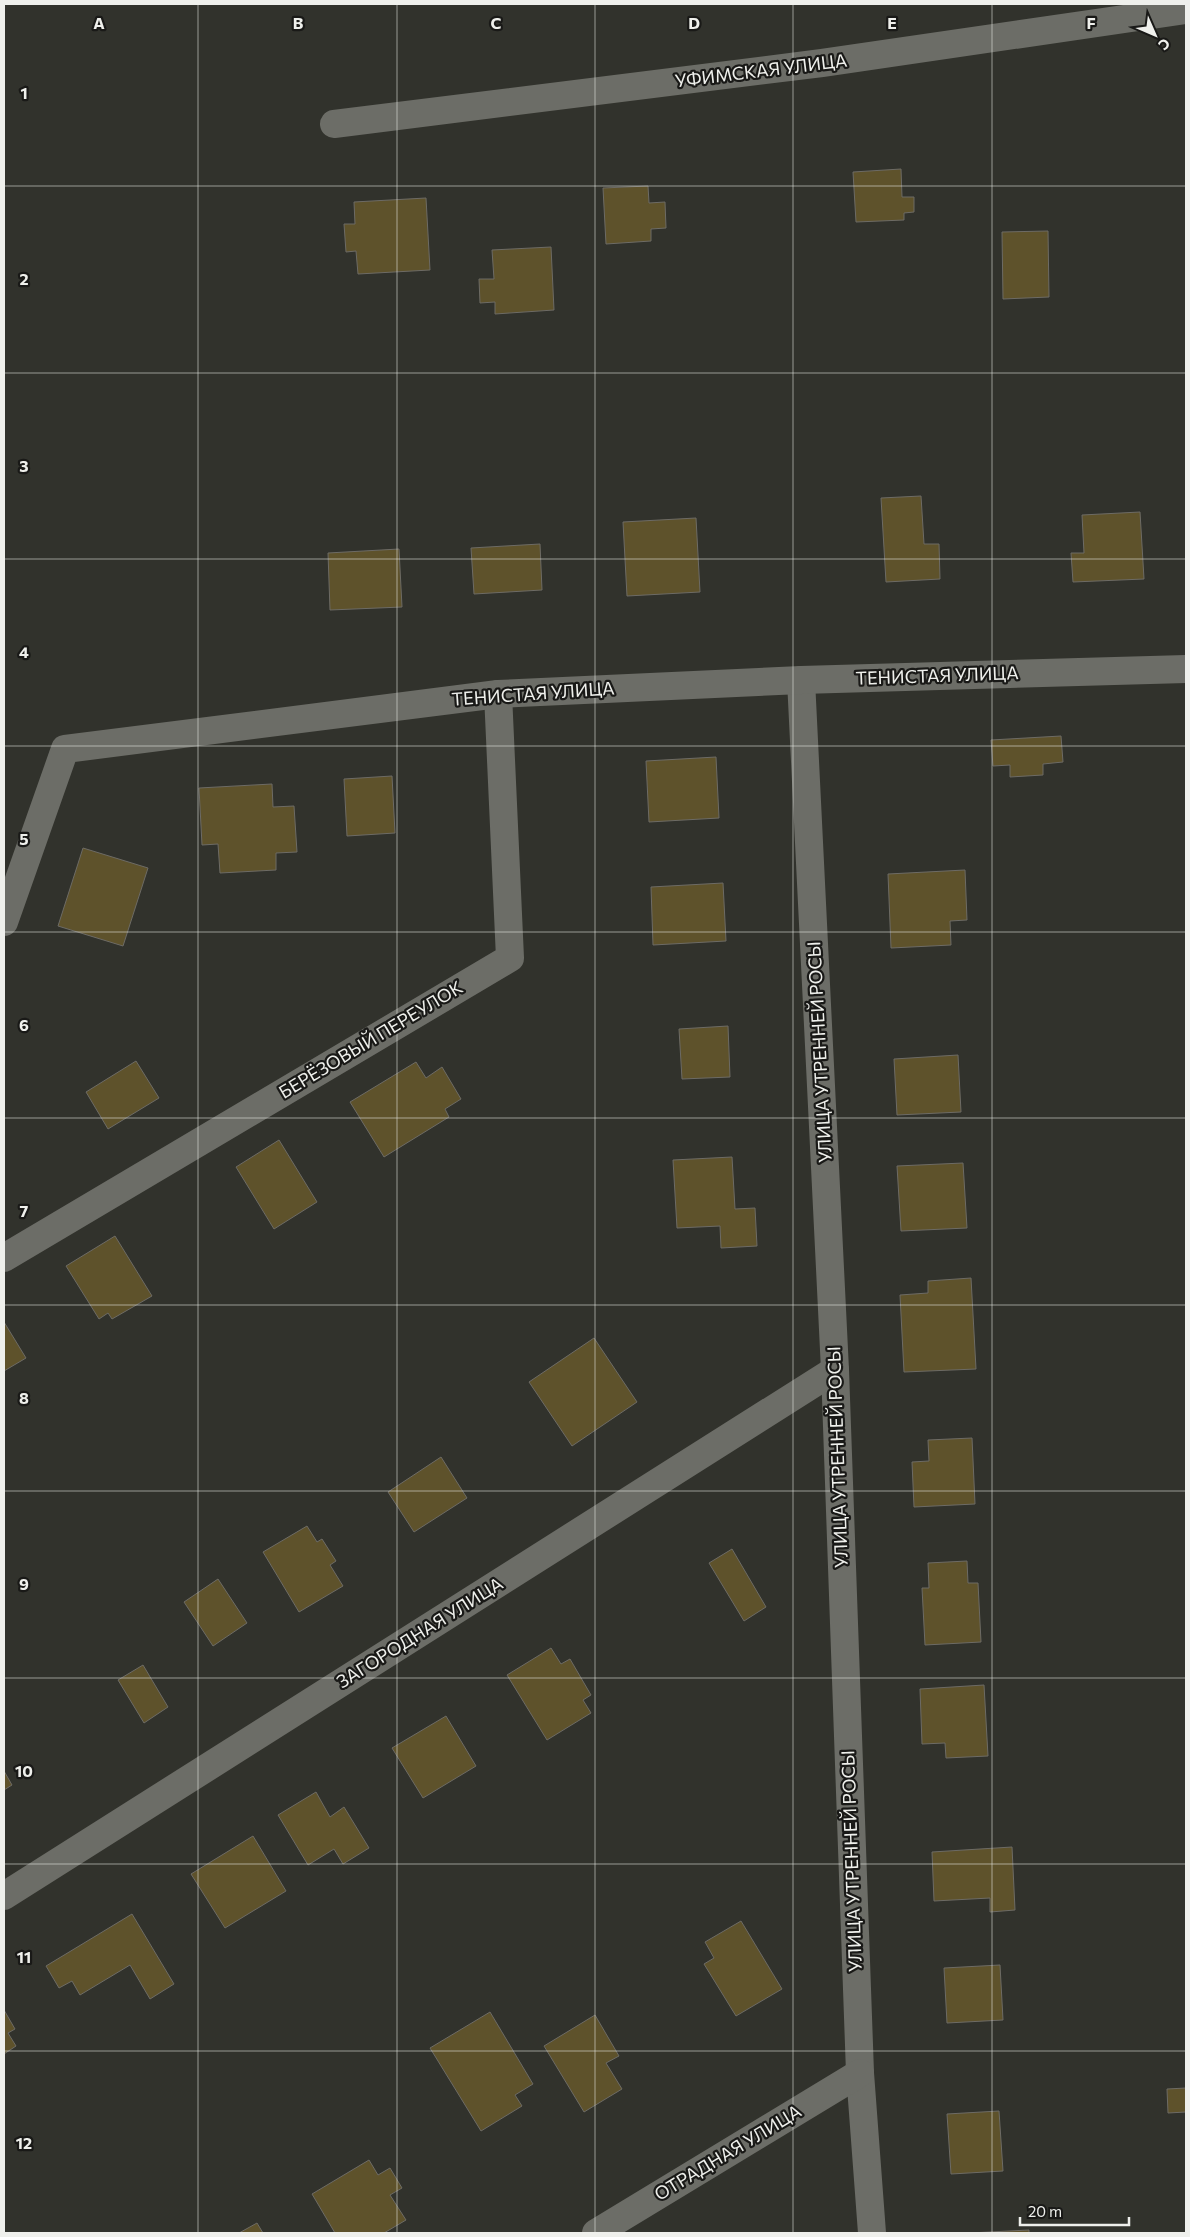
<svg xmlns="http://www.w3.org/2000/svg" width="1190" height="2237" font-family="Commissioner,sans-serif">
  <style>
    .building { fill: #5e522b; stroke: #6d6b65 }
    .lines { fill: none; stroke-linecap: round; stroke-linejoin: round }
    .minor { stroke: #6c6d67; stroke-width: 28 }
    .grid { fill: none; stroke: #eff0ec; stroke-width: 1; stroke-opacity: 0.55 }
    .labels { text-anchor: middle; stroke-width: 4.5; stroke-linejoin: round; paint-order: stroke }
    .street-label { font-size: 18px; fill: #eff0ec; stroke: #191917 }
    .grid-label { font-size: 16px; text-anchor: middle; font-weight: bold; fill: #eff0ec; stroke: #191917; stroke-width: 4.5; stroke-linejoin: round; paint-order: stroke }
  </style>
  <rect width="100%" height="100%" fill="#31322c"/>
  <g class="building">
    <path d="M901,169L902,197H914V212L904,213V220L856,222L853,172Z"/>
    <path d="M648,186L649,203L665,202L666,228L651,229V241L606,244L603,188Z"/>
    <path d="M426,198L430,270L358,274L356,251L346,252L344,224H355L354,202Z"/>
    <path d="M1048,231L1049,297L1003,299L1002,232Z"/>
    <path d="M551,247L554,310L495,314V302L480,303L479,279H494L492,250Z"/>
    <path d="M921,496L924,544H939L940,579L886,582L881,498Z"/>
    <path d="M1140,512L1144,579L1073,582L1071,553H1084L1082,515Z"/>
    <path d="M696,518L700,592L627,596L623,522Z"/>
    <path d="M540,544L542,590L474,594L471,548Z"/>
    <path d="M399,549L402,607L330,610L328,553Z"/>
    <path d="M1061,736L1063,762L1043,764V775L1010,777V765L993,766L991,740Z"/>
    <path d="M716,757L719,818L649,822L646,761Z"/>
    <path d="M392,776L395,833L347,836L344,779Z"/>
    <path d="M272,784L273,807L294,806L297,852L276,853V870L220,873L218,844L202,845L199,788Z"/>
    <path d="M83,848L148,868L123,946L58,926Z"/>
    <path d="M965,870L967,920L950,921L951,945L891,948L888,874Z"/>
    <path d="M723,883L726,941L653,945L651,887Z"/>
    <path d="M728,1026L730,1077L682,1079L679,1029Z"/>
    <path d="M958,1055L961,1112L897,1115L894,1059Z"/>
    <path d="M136,1061L159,1098L108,1129L86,1092Z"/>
    <path d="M416,1062L426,1078L442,1067L461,1099L445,1109L449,1117L384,1157L350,1102Z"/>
    <path d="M279,1140L317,1202L274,1229L236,1167Z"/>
    <path d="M732,1157L735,1209L755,1208L757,1246L721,1248L720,1226L677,1228L673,1160Z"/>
    <path d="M963,1163L967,1228L901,1231L897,1166Z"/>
    <path d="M115,1236L152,1296L112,1319L108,1313L99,1319L66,1266Z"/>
    <path d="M971,1278L976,1369L904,1372L900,1295L928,1293V1281Z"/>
    <path d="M4,1322L26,1358L4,1371Z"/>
    <path d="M594,1338L637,1402L572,1446L529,1382Z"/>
    <path d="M972,1438L975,1504L914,1507L912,1462L929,1461L928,1440Z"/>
    <path d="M441,1457L467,1498L414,1532L388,1492Z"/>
    <path d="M307,1526L317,1542L322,1539L336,1561L330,1565L343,1586L299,1612L263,1552Z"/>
    <path d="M732,1549L766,1607L744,1621L709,1563Z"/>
    <path d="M967,1561L968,1583H978L981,1642L925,1645L922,1588H929L928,1563Z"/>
    <path d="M218,1579L247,1623L213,1646L184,1602Z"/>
    <path d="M551,1648L561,1664L570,1659L591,1695L583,1700L591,1713L547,1740L507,1675Z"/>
    <path d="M143,1665L168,1707L144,1723L118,1680Z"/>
    <path d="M984,1685L988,1756L946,1758L945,1743L922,1744L920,1689Z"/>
    <path d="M446,1716L476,1766L423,1798L392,1748Z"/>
    <path d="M4,1771L12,1785L4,1790Z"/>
    <path d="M316,1792L330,1817L344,1807L369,1848L343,1864L334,1849L308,1865L278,1815Z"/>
    <path d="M253,1836L286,1891L225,1928L191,1874Z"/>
    <path d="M1012,1847L1015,1910L990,1912V1898L934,1901L932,1852Z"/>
    <path d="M132,1914L174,1984L150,1999L130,1965L80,1995L72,1981L59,1988L46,1966Z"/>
    <path d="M741,1921L782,1989L736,2016L704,1964L714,1958L705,1942Z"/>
    <path d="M1000,1965L1003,2020L947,2023L944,1968Z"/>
    <path d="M4,2010L15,2029L8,2033L16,2046L4,2054Z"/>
    <path d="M490,2012L533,2084L515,2095L522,2106L481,2131L430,2048Z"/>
    <path d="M595,2015L619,2056L606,2063L622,2089L584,2112L544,2046Z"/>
    <path d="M1186,2088V2112L1168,2113L1167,2089Z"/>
    <path d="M999,2111L1003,2171L951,2174L947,2114Z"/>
    <path d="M369,2160L378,2175L390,2168L402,2188L390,2195L406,2220L384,2233H335L312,2194Z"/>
    <path d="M257,2223L263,2233H239Z"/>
    <path d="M1029,2230V2233H969Z"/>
  </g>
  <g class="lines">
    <g class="minor">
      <path d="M334,124L822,63L1186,10"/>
      <path d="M801,680L835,1370L860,2073L872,2233"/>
      <path d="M4,922L65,749L498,694L801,680L1186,669"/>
      <path d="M4,1258L510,958L498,694"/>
      <path d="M4,1896L835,1370"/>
      <path d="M596,2233L860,2073"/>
    </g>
  </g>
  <path class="grid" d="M198,4V2233M397,4V2233M595,4V2233M793,4V2233M992,4V2233M4,186H1186M4,373H1186M4,559H1186M4,746H1186M4,932H1186M4,1118H1186M4,1305H1186M4,1491H1186M4,1678H1186M4,1864H1186M4,2051H1186"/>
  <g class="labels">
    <g class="street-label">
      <text transform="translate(761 71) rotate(-7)" y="6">УФИМСКАЯ УЛИЦА</text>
      <text transform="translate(937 676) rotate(-2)" y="6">ТЕНИСТАЯ УЛИЦА</text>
      <text transform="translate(533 694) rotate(-4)" y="6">ТЕНИСТАЯ УЛИЦА</text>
      <text transform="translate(371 1040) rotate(-31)" y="6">БЕРЁЗОВЫЙ ПЕРЕУЛОК</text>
      <text transform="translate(820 1052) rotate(-93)" y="6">УЛИЦА УТРЕННЕЙ РОСЫ</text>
      <text transform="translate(838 1457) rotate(-92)" y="6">УЛИЦА УТРЕННЕЙ РОСЫ</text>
      <text transform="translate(420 1633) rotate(-32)" y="6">ЗАГОРОДНАЯ УЛИЦА</text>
      <text transform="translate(852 1861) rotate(-92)" y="6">УЛИЦА УТРЕННЕЙ РОСЫ</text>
      <text transform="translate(728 2153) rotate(-31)" y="6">ОТРАДНАЯ УЛИЦА</text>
    </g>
  </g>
  <g class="grid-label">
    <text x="99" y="29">A</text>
    <text x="298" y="29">B</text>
    <text x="496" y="29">C</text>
    <text x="694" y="29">D</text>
    <text x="892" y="29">E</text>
    <text x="1091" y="29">F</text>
    <text x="24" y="99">1</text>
    <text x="24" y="285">2</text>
    <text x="24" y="472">3</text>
    <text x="24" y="658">4</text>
    <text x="24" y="845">5</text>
    <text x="24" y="1031">6</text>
    <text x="24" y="1217">7</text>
    <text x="24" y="1404">8</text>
    <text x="24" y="1590">9</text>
    <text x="24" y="1777">10</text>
    <text x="24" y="1963">11</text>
    <text x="24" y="2149">12</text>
  </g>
  <rect width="1190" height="2237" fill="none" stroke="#eff0ec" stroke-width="10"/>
  <g transform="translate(1155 35) rotate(135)" stroke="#191917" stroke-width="4" paint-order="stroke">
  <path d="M0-4L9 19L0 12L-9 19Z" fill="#eff0ec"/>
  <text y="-8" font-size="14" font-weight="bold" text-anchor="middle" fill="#eff0ec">С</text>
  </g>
  <path d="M1020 2217v8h109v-8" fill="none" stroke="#eff0ec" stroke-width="2.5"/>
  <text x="1028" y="2217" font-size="15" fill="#eff0ec" stroke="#191917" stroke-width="4" paint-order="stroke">20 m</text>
</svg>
